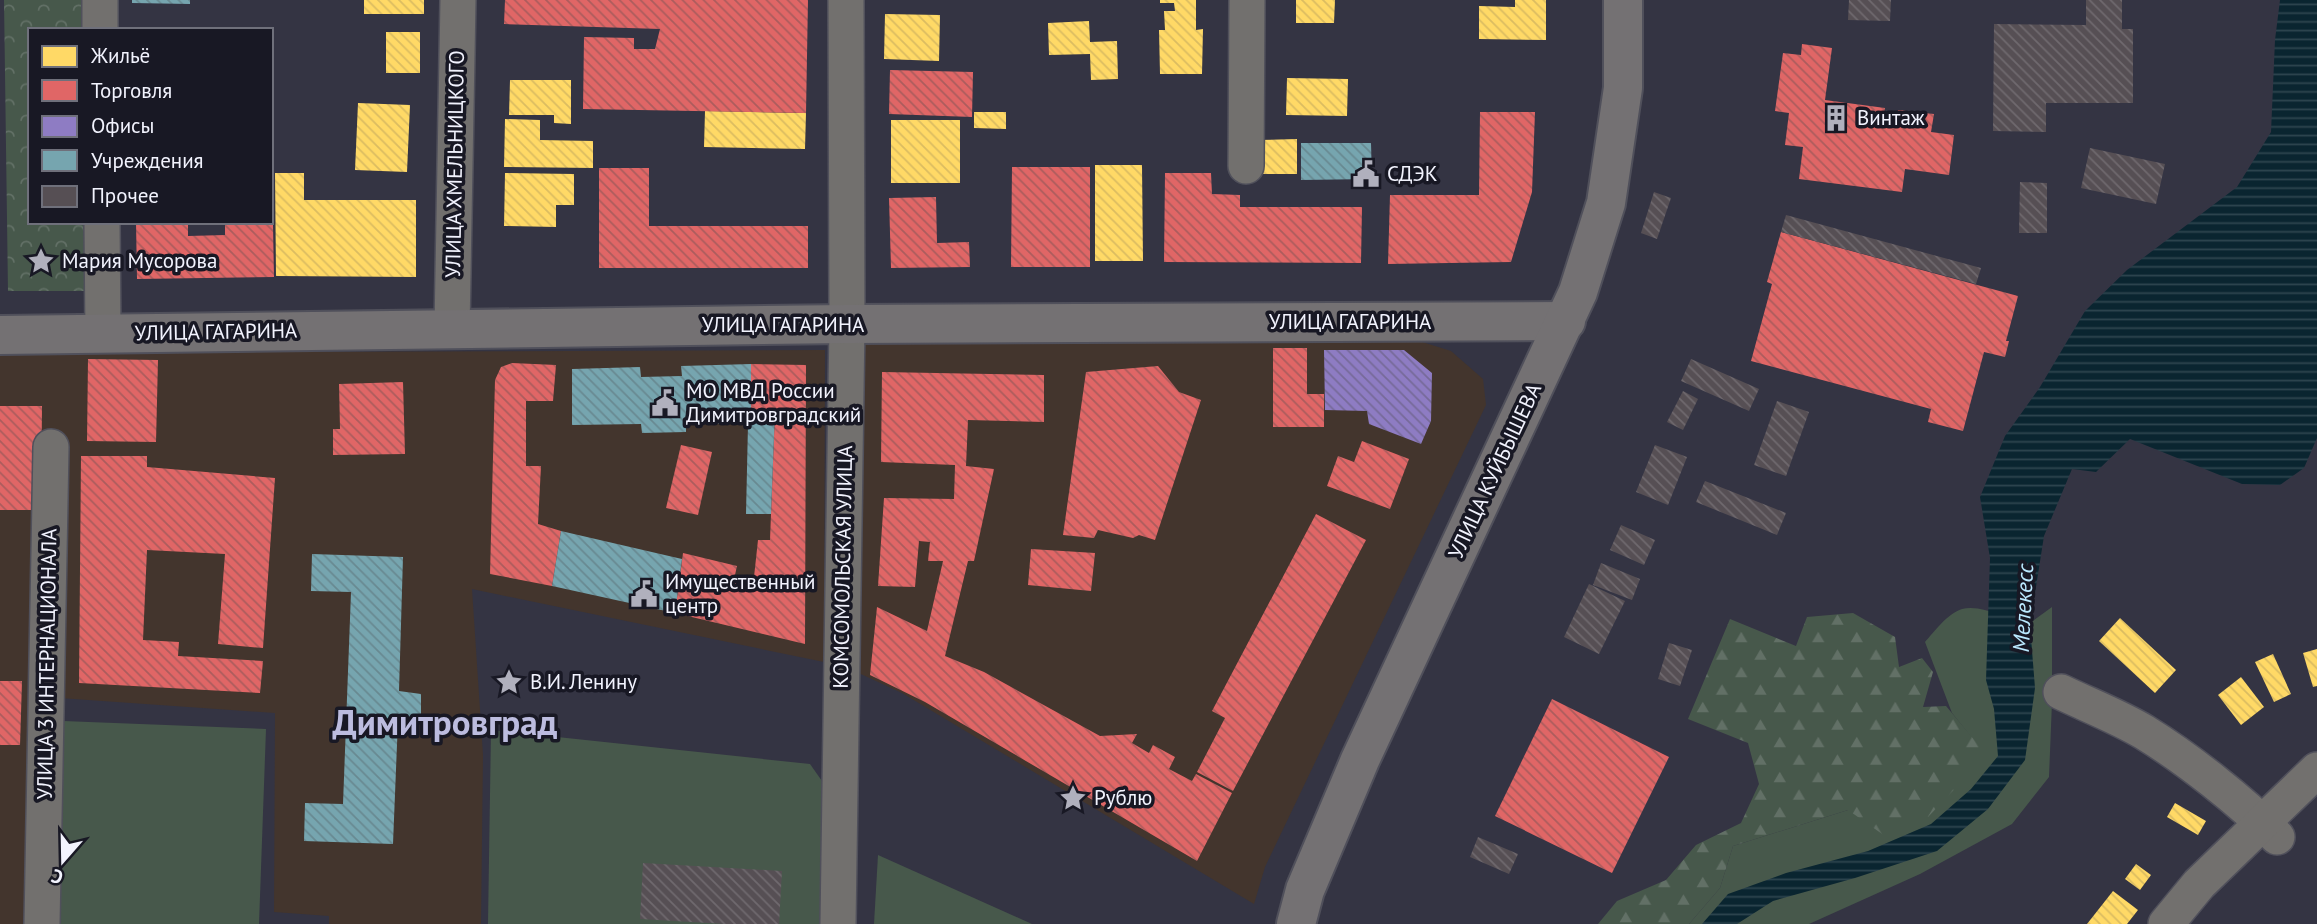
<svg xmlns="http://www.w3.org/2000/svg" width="2317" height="924" font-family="'PT Sans',sans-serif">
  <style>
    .commercial { fill: #43352d }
    .grass { fill: #47584b }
    .forest { fill: url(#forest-firs) }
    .park { fill: url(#park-crowns) }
    .water { fill: url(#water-rules) }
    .homes { fill: url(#homes-back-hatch) }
    .shops { fill: url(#shops-back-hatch) }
    .offices { fill: url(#offices-back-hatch) }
    .public { fill: url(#public-back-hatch) }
    .building { fill: url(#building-back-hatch) }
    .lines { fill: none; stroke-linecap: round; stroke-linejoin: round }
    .minor-casing { stroke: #50505b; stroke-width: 38 }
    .major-casing { stroke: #50505b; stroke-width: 42 }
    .minor { stroke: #72706e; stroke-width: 35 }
    .major { stroke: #747173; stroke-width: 38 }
    .labels { text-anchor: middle; stroke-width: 7; stroke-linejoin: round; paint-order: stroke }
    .poi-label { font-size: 21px; fill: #f2f3fe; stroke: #181824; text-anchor: start }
    .street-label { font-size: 21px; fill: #f2f3fe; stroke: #181824 }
    .water-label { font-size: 23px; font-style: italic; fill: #bbe9ff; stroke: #181824 }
    .town-label { font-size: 35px; font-weight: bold; fill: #bcbcdf; stroke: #181824 }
  </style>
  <defs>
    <pattern id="forest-firs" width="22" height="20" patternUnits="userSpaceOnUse" patternTransform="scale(1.75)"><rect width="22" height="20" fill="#47584b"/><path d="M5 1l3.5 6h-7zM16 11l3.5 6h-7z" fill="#627066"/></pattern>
    <pattern id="park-crowns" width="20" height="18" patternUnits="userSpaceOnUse" patternTransform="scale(1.75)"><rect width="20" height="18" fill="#47584b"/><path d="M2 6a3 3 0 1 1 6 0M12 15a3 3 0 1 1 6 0" fill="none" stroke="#627066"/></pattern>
    <pattern id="water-rules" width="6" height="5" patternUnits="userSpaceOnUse" patternTransform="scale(1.75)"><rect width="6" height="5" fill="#0a2530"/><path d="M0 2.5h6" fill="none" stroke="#2e454f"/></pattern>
    <pattern id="homes-back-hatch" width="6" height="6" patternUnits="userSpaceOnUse" patternTransform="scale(1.75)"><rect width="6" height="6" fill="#ffd966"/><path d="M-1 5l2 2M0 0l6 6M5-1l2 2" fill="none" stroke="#dbbc61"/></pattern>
    <pattern id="shops-back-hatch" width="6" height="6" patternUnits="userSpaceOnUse" patternTransform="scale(1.75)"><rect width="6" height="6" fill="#e06666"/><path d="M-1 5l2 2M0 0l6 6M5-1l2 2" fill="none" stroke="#ab5c5d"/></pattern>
    <pattern id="offices-back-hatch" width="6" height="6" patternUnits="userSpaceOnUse" patternTransform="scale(1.75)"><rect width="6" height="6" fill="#8e7cc3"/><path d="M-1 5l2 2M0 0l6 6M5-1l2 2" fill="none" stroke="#766a99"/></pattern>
    <pattern id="public-back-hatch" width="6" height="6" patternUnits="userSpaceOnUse" patternTransform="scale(1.75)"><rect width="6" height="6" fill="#76a5af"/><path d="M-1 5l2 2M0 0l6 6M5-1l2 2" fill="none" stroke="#688991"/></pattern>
    <pattern id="building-back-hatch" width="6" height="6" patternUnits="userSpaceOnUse" patternTransform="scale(1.75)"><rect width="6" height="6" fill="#564f54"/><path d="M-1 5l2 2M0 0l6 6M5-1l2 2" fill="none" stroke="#6f696e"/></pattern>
  </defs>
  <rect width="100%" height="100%" fill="#343443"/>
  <g class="commercial">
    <path d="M1419,341L1451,351L1483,379L1486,405L1265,867L1254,904L902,693L850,669L859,344Z"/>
    <path d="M825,350L824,662L472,589L483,755L481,924H329V916L274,912L275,713L31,696V924H0V353Z"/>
  </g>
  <g class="grass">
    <path d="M2052,607V702L2049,777L2012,824L1920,874L1809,924H1689L1720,888L1733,846L1848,810L1976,743L1952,713L1925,642C1934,632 1948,613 1962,609C1982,604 2008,619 2026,626Z"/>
    <path d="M63,721L266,729L259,924H58Z"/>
    <path d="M491,730L810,764L829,791L827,924H488Z"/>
    <path d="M878,855L1032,924H874Z"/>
  </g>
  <path class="forest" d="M1853,613L1895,637L1899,667L1922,658L1933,672L1923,707L1946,706L1987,755L1928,817L1885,836L1848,810L1733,846L1720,888L1689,924H1598L1617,901L1666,880L1696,845L1741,823L1759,784L1748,743L1688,719L1730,619L1796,646L1807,617Z"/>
  <path class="park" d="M4,0H83V30H30V222H85V291H8Z"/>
  <path class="water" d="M2280,0H2317V438L2304,468L2280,485L2242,484L2130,439L2096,472L2072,469L2044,536L2030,625L2035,688L2025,760L1988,809L1937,851L1855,878L1773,901L1737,924H1702L1728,894L1786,873L1868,851L1931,824L1971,789L1998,756L1994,709L1986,680L1990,558L1980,497L2005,436L2040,387L2085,311L2127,270L2237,187L2271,132L2275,40Z"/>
  <g class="homes">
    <rect x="364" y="0" width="60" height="14"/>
    <path d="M1160,0H1196V30L1203,29L1202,74H1160L1159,30H1165L1164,11H1175L1174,3H1160Z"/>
    <path d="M1296,0H1335L1334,23H1296Z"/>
    <path d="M1515,0H1546V40L1479,39V6L1515,7Z"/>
    <path d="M885,14L940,15L939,61L884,59Z"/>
    <path d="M1089,21L1090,42L1117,41L1118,79L1091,80L1090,54L1049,55L1048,23Z"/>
    <rect x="386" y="32" width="34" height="41"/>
    <path d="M1287,78L1348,79L1347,116L1286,115Z"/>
    <path d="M510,80H571V124L554,123V115H509Z"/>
    <path d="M358,103L410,105L407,172L355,170Z"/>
    <path d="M705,111L806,113L805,149L704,147Z"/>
    <path d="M974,112H1006V129L974,128Z"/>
    <path d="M505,119L540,120V140L593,141V168L504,167Z"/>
    <rect x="891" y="120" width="69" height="63"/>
    <path d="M1297,139V174H1258L1257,140Z"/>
    <path d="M1095,165H1142L1143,261H1095Z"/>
    <path d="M275,173H304V200H416V277L276,276Z"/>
    <path d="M505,173L574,174V205H556V227L504,226Z"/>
    <path d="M2120,618L2176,670L2155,693L2099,641Z"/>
    <path d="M2317,649V686L2313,687L2303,653Z"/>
    <path d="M2273,654L2291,694L2274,702L2255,662Z"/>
    <path d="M2241,677L2264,707L2241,725L2218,695Z"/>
    <path d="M2175,803L2206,821L2198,835L2167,817Z"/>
    <path d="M2136,864L2151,875L2140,890L2125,879Z"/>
    <path d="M2113,891L2138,910L2127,924H2087Z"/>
  </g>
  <g class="shops">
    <path d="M505,0H808L806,113L583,109L584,37L634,38V49H655L660,29L504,24Z"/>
    <path d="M1802,44L1832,48L1825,100L1885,108L1883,122L1896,124L1898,110L1934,114L1931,132L1954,135L1949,175L1905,169L1902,192L1799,179L1803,147L1785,145L1789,113L1775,111L1783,53L1801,55Z"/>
    <path d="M890,70L973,72L972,117L889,114Z"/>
    <path d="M1480,112H1535L1532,192L1511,262L1388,264L1390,195H1479Z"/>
    <path d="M1012,167H1090V267H1011Z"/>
    <path d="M599,168H649V226H808V268H599Z"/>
    <path d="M1165,173H1211L1212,194L1240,195V207H1362L1361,263L1164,262Z"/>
    <path d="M936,197L937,243L969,242L970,267L891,268L889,198Z"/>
    <path d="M136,222H188V236L225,235V225L273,224L274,277L137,279Z"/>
    <path d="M1781,232L2018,296L2006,341H2009L2005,357L1984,352L1963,431L1928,422L1931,409L1751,361L1772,284L1767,282Z"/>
    <path d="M1273,348H1307V394H1324V427H1273Z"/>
    <path d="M88,359L158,360L156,442L87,441Z"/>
    <path d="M512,363L556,365L553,401H526V466H541L538,524L561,531L552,586L490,574L495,380L501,367Z"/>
    <path d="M751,364L806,365L805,644L675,613L683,553L737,566L735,575L754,577L758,540H770L775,411L751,410Z"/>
    <path d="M1158,366L1179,392L1201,400L1155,540L1139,535L1133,538L1098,530L1094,538L1063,535L1086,372Z"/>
    <path d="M882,372L1044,375V422L968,420L966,466L994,469L974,561H968L945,656L984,672L1100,736L1137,734L1132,743L1149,753L1153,745L1175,757L1169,769L1192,781L1196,774L1232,793L1197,861L925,702L870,675L877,607L927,631L943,561H928L930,542L919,541L915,587L878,586L884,498L954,499L955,465L881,462Z"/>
    <path d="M403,382L405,454L333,455V429H340L339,384Z"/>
    <path d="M0,406H42L41,510H0Z"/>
    <path d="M1362,441L1409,459L1390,509L1327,486L1338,456L1354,462Z"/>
    <path d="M681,445L712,452L698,515L666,508Z"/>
    <path d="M81,456H147V467L275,478L263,648L218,644L225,554L147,550L143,640L179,642L178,656L263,661L260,693L79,683Z"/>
    <path d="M1316,514L1366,540L1233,791L1197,772L1225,718L1212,711Z"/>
    <path d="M1031,549L1095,553L1091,591L1028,585Z"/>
    <path d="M0,681H22L20,745H0Z"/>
    <path d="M1552,699L1669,757L1612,873L1495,816Z"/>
  </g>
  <path class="offices" d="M1324,350H1404L1432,373L1431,421L1421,444L1369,424L1367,411L1325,410Z"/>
  <g class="public">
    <path d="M132,0H190V4L132,3Z"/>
    <path d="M1301,143H1371L1372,179L1301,180Z"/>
    <path d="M751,364V410L775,411L771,514H746L748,424L686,423V432L642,433L641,424L572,425V369L640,367L641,377L682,376L681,366Z"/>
    <path d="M561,531L682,559L675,613L552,586Z"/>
    <path d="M312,554L403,557L399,691L421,694V721L398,720L393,844L304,841L305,803L343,804L351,592L311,591Z"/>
  </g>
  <g class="building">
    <path d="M1849,0H1891L1890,21L1848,20Z"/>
    <path d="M2086,0H2122V29H2133V103H2046V132L1993,131L1994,24L2086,25Z"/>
    <path d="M2090,148L2165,164L2156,204L2081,188Z"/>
    <path d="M2020,182L2047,183V233H2019Z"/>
    <path d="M1654,192L1671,198L1657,239L1641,233Z"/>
    <path d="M1786,215L1981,268L1976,284L1781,232Z"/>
    <path d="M1691,359L1759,389L1749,411L1681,381Z"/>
    <path d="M1683,391L1698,399L1683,430L1667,422Z"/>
    <path d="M1777,401L1809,412L1786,476L1754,465Z"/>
    <path d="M1655,445L1687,457L1668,505L1636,492Z"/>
    <path d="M1705,481L1786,513L1777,535L1696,502Z"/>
    <path d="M1621,525L1655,540L1644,565L1610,550Z"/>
    <path d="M1601,563L1640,579L1632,600L1593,585Z"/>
    <path d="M1589,584L1625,601L1599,654L1564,637Z"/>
    <path d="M1669,643L1692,650L1680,686L1658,679Z"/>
    <path d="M1478,837L1518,854L1509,874L1470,857Z"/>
    <path d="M643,863L782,871L779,924H725L640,919Z"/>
  </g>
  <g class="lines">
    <defs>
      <g id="minor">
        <path d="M100,0V30"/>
        <path d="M1246,166L1247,0"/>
        <path d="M102,222L103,334"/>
        <path d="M452,328L458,0"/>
        <path d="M2061,692C2088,705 2119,717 2144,732C2188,759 2241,801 2277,837"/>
        <path d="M42,924L51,447"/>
        <path d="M838,924L847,324L846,0"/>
        <path d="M2166,924L2199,884L2317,770"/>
      </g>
      <g id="major">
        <path d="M0,335L847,324L1566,321"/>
        <path d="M1296,924L1305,890L1360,760L1578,292L1606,203L1623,88V0"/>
      </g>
    </defs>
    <use href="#minor" class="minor-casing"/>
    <use href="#major" class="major-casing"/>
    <use href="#minor" class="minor"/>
    <use href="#major" class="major"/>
  </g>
  <defs>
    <symbol id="building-bare" viewBox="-9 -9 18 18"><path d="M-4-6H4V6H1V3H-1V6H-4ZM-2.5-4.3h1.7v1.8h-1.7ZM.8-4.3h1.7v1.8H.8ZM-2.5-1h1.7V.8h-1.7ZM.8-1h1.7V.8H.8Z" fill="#b0b0bd" stroke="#181824" stroke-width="2.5" paint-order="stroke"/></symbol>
    <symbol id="civic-bare" viewBox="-9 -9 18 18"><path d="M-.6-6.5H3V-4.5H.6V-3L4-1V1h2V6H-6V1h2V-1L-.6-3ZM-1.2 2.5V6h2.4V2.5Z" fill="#b0b0bd" stroke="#181824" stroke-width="2.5" paint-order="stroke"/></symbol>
    <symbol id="sight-bare" viewBox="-9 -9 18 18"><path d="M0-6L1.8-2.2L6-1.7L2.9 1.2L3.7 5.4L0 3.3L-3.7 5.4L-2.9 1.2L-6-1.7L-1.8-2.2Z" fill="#b0b0bd" stroke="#181824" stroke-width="2.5" paint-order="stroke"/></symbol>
  </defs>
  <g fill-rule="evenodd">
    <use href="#building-bare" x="1817" y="99" width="38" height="38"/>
    <use href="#civic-bare" x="1347" y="155" width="38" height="38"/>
    <use href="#sight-bare" x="22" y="242" width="38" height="38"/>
    <use href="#civic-bare" x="646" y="384" width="38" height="38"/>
    <use href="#civic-bare" x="625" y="575" width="38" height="38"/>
    <use href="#sight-bare" x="490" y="663" width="38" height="38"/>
    <use href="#sight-bare" x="1054" y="779" width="38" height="38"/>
  </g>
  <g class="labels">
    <g class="poi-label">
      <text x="1857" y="125">Винтаж</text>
      <text x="1387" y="181">СДЭК</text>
      <text x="62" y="268">Мария Мусорова</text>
      <text x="686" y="398">МО МВД России<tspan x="686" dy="24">Димитровградский</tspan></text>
      <text x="665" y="589">Имущественный<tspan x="665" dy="24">центр</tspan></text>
      <text x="530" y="689">В.И. Ленину</text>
      <text x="1094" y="805">Рублю</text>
    </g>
    <g class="street-label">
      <text transform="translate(455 164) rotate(-89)" y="7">УЛИЦА ХМЕЛЬНИЦКОГО</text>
      <text x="1350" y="329">УЛИЦА ГАГАРИНА</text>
      <text x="783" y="332">УЛИЦА ГАГАРИНА</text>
      <text transform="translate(216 332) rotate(-1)" y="7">УЛИЦА ГАГАРИНА</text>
      <text transform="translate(1495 471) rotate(-65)" y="7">УЛИЦА КУЙБЫШЕВА</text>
      <text transform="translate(843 567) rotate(-89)" y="7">КОМСОМОЛЬСКАЯ УЛИЦА</text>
      <text transform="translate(47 664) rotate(-89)" y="7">УЛИЦА 3 ИНТЕРНАЦИОНАЛА</text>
    </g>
    <g class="water-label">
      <text transform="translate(2023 608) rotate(-87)" y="8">Мелекесс</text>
    </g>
    <g class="town-label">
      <text x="445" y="735">Димитровград</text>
    </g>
  </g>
  <rect x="28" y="28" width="245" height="196" fill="#181824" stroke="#6f707b" stroke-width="2"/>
  <rect x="42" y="46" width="35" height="21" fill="#ffd966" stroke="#6f707b" stroke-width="2"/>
  <text x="91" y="63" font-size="21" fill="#f2f3fe">Жильё</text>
  <rect x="42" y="80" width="35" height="21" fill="#e06666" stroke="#6f707b" stroke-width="2"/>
  <text x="91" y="98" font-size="21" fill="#f2f3fe">Торговля</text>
  <rect x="42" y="116" width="35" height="21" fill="#8e7cc3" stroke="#6f707b" stroke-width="2"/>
  <text x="91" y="133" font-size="21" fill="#f2f3fe">Офисы</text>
  <rect x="42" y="150" width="35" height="21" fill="#76a5af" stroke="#6f707b" stroke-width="2"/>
  <text x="91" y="168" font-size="21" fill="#f2f3fe">Учреждения</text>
  <rect x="42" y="186" width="35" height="21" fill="#564f54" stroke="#6f707b" stroke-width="2"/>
  <text x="91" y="203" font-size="21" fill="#f2f3fe">Прочее</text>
  <g transform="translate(63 861) rotate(200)" stroke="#181824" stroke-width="5" paint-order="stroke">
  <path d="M0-5L12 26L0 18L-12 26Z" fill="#f2f3fe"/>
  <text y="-10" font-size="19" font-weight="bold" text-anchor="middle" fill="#f2f3fe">С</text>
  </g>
</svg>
